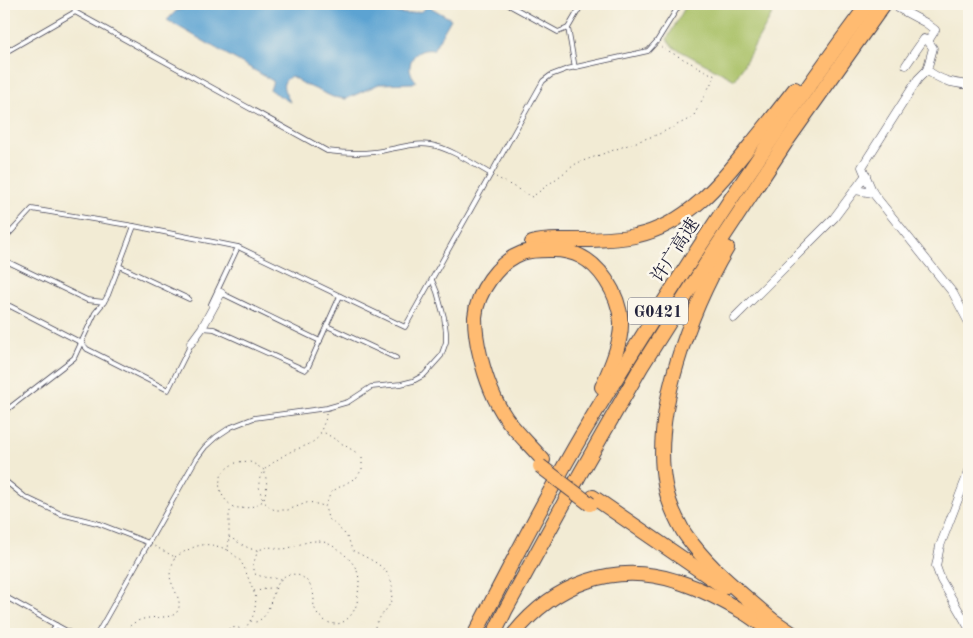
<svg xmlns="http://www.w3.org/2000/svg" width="973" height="638" font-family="'Old Standard TT','Noto Serif SC',serif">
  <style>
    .green { fill: #a8c065; stroke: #657150 }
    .water { fill: #5ca3d2; stroke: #3f6286 }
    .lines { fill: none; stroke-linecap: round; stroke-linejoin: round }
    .service-casing { stroke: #414052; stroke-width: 5.5 }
    .minor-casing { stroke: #414052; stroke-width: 9 }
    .motorway-casing { stroke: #414052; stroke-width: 16 }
    .path { stroke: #414052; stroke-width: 1; stroke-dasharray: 1 4; stroke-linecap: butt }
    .service { stroke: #fff; stroke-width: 4 }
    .minor { stroke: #fff; stroke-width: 8 }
    .motorway { stroke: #ffbb71; stroke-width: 14 }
    .motorway-bridge-casing { stroke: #414052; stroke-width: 16; stroke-linecap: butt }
    .motorway-bridge { stroke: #ffbb71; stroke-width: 14 }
    .labels { text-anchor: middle; stroke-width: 5; stroke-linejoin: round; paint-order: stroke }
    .shield { fill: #fbf7ec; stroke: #636270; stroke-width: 1 }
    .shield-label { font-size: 16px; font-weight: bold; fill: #22223b }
    .street-label { font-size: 18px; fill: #22223b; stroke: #fbf7ec }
  </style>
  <rect width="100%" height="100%" fill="#fbf7ec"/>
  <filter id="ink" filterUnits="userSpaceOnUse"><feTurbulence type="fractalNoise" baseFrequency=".02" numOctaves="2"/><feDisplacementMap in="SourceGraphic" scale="10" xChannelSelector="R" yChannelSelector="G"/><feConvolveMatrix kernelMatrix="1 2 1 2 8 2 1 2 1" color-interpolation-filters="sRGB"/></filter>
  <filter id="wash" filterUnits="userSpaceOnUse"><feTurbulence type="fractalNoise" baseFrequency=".0096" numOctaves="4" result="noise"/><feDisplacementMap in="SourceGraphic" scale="20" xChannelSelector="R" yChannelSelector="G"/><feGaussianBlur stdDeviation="1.12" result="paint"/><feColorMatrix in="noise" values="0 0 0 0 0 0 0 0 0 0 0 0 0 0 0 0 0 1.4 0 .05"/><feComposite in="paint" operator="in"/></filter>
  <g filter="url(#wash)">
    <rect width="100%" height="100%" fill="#f2ebd4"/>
    <path class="green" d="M687,4H778L735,80L673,47L667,39Z"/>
    <path class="water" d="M196,4H384L397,13L408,14L422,11L428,6L451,19L433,50C422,48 411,54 410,66C409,72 413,77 416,81L413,83L379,84L346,99L333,97L304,84L291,76C278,84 285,91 290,102L270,90L273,81L167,20L176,11Z"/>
  </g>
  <g filter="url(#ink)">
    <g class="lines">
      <defs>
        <g id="service">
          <path d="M507,4L558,32L568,28"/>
          <path d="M75,12L327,151C343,153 358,154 374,152C393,150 412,142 431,145C450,148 475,165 491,174"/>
          <path d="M4,53L75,12L73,4"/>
          <path d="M575,68L568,28L582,4"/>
          <path d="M4,236L9,234L32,209L134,226L238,247L405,327L543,81L551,75L567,69L648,51L657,41L680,4"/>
          <path d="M4,260L87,300L104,302"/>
          <path d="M119,266L189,299"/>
          <path d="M221,293L320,341"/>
          <path d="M211,304L238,247"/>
          <path d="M4,309L10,306L82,343L87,349L168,390L192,342"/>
          <path d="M327,326L396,358"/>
          <path d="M202,328L214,329L305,370L308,367L340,296"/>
          <path d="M4,412L74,358L95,313L104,302L108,295L134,226"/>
          <path d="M4,480L25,497L61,514L97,523L149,543"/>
          <path d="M4,596L72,634"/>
          <path d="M4,633L6,634"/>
          <path d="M51,634L56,625"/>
          <path d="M97,634L196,459L205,447L216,437L231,427L254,418L327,408L348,402L371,387L401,384L413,381L424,375L441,356L446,342V332L444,317L437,292L432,280"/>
        </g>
        <g id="minor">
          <path d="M898,8L926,23L935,30L928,41L933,48L927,70C941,81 952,83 969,85"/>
          <path d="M906,65L924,39L928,41"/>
          <path d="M927,70L918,79L862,167L873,193L953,293L969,323"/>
          <path d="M855,190L873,193"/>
          <path d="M734,318L834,218L866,175"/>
          <path d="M191,343L202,328L221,293"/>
          <path d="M969,471L940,546L936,566L941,580L969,628"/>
        </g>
        <g id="motorway">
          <path d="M532,243C543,239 557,240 570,240C592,240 613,240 635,236C687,225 721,183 752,143C767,125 781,107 795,89"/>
          <path d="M727,248C691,309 651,413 665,485C668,501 675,517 683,531C686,536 690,541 694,546C716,574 745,596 771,619"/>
          <path d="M543,460C532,447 515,431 506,418C493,399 485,376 480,355C477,343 475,330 475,317C477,292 498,262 522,253C530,250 540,250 549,250C574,249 592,259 606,280C614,292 620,307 621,322C622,342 610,369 602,387"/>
          <path d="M593,497L724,587"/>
          <path d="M745,613L775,634"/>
          <path d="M765,615L793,634"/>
          <path d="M475,634C511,565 546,495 586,428C601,402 617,377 633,351C707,232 785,116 868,4"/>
          <path d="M494,634L505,611L580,474L641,367L714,251L786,142L884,4"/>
          <path d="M514,634C554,584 614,561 676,581C703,589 727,603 752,617"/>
        </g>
      </defs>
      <use href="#service" class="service-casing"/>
      <use href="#minor" class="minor-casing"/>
      <use href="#motorway" class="motorway-casing"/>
      <g class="path">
        <path d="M496,177L532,197L577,163L659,134L693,117L715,76L661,47"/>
        <path d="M326,414V418L320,433H325L357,453L362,458V469L357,477L331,492L325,507L328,518L344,533L349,540L352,550C370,560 394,567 392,592C392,598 391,603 388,607C381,617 374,622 374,634"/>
        <path d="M264,498C268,485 267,482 264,470C271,464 279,458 288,453C299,447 312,446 320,435"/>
        <path d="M233,507C228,503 223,498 221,492C214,474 233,458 250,462C255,464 259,467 264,470C256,482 259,488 263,500"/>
        <path d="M229,537C237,541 247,549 256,550C260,550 264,548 268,547C272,547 278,549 283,549C293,548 304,541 316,541C330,540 352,558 357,571C360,578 359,586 358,594C358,605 353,616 343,622C332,628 319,619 315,609C313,605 314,602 314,598C313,588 307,577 297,575C275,568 273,604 265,615C263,618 260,620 256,622L250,621"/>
        <path d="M228,550L239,559L244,567L256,598L255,609L253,616L244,631"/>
        <path d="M258,550L253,565L255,574L263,577L281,579"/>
        <path d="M175,557C196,545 204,540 228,550L229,536V513L233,507C246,510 253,507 263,501L271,508L275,510H288L309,502L324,506"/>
        <path d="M254,591C262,591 268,587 275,588"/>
        <path d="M124,634C138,607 172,625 178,610C183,600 171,587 170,576C170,569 173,563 175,557L154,546"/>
        <path d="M220,634C228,627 240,624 246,634"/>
      </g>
      <use href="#service" class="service"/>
      <use href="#minor" class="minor"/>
      <use href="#motorway" class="motorway"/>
      <defs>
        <path id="motorway-bridge" d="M540,466L590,504"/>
      </defs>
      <use href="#motorway-bridge" class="motorway-bridge-casing"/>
      <use href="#motorway-bridge" class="motorway-bridge"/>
    </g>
  </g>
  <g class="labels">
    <rect class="shield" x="628" y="297.5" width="60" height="27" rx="4"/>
    <g class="shield-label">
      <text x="658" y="317">G0421</text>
    </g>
    <g class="street-label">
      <text transform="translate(675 250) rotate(-57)" y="6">许广高速</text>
    </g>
  </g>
  <rect width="973" height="638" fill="none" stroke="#fbf7ec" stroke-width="20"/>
</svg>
